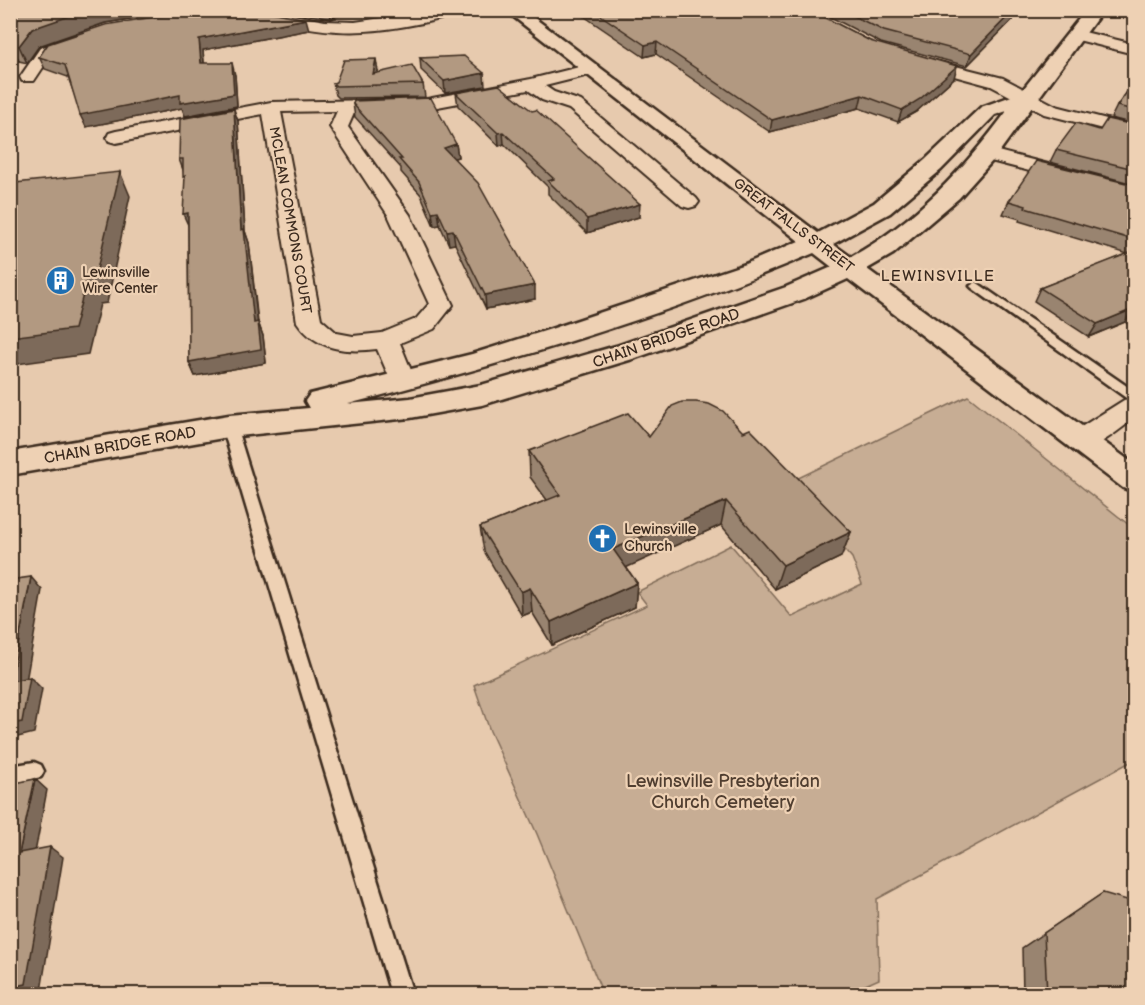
<svg xmlns="http://www.w3.org/2000/svg" width="1145" height="1005" font-family="'Balsamiq Sans',sans-serif">
  <style>
    .green { fill: #c7ad94; stroke: #816c59; stroke-width: 1.5 }
    .lines { fill: none; stroke-linecap: round; stroke-linejoin: round }
    .lane-casing { stroke: #3b2a1e; stroke-width: 5 }
    .street-casing { stroke: #3b2a1e; stroke-width: 4 }
    .secondary-casing { stroke: #3b2a1e; stroke-width: 5 }
    .lane { fill: #eed1b4; fill-rule: evenodd }
    .street { fill: #eed1b4; fill-rule: evenodd }
    .secondary { fill: #eed1b4; fill-rule: evenodd }
    .wall { fill: #99846f; stroke: #3b2a1e; stroke-width: 1.5 }
    .shaded-wall { fill: #7d6b5a; stroke: #3b2a1e; stroke-width: 1.5 }
    .building { fill: #b29981; stroke: #3b2a1e; stroke-width: 1.5 }
    .labels { text-anchor: middle; stroke-width: 4.5; stroke-linejoin: round; paint-order: stroke }
    .far-street-label { font-size: 14px; fill: #3b2a1e; stroke: #eed1b4 }
    .far-poi-label { font-size: 14px; fill: #3b2a1e; stroke: #eed1b4; text-anchor: start }
    .far-quarter-label { font-size: 15px; letter-spacing: 1.5px; fill: #3b2a1e; stroke: #eed1b4 }
    .street-label { font-size: 15px; fill: #3b2a1e; stroke: #eed1b4 }
    .poi-label { font-size: 15px; fill: #3b2a1e; stroke: #eed1b4; text-anchor: start }
    .near-park-label { font-size: 18px; fill: #503e30; stroke: #eed1b4 }
  </style>
  <rect width="100%" height="100%" fill="#e7caae"/>
  <filter id="ink" filterUnits="userSpaceOnUse"><feTurbulence type="fractalNoise" baseFrequency=".0167" numOctaves="2"/><feDisplacementMap in="SourceGraphic" scale="12" xChannelSelector="R" yChannelSelector="G"/><feConvolveMatrix kernelMatrix="1 2 1 2 8 2 1 2 1" color-interpolation-filters="sRGB"/></filter>
  <g filter="url(#ink)">
    <path class="green" d="M968,396L1134,529V760L877,899L879,979L845,994H603L537,834L490,731L474,685L647,605L637,592L731,545L792,617L862,584L852,558L788,483Z"/>
    <g class="lines">
      <defs>
        <g id="lane">
          <path d="M976,282L1134,391V401L1129,400L972,288L970,286Z"/>
          <path d="M229,421L236,426L413,994H391L222,426Z"/>
          <path d="M34,762L41,765L44,771L41,777L10,784V766Z"/>
        </g>
        <g id="street">
          <path d="M230,10H267L325,21L355,22L435,10H467L465,13C425,23 379,34 337,31C303,29 270,20 237,14Z"/>
          <path d="M1076,30L1134,44V54L1070,38L1068,35Z"/>
          <path d="M76,36L82,38L84,41L82,44L52,54L34,81H22L20,77L40,48Z"/>
          <path d="M916,56L1003,78L1056,106L1134,126V137L1044,114L991,86L910,64L908,61L910,58Z"/>
          <path d="M591,64L597,65L599,69L597,73L545,86L554,92L581,101L696,198L699,202L696,206L689,208L682,206L569,109L542,100L528,90L427,109L355,111L348,127L410,215L453,305L434,329L400,343L415,380L411,386L402,389L393,386L377,349C346,353 316,350 297,322L263,114L116,143L109,141L107,137L109,133L116,131L271,102L427,99L531,79ZM337,111L330,127L388,215L429,304L416,319L382,333L353,336L337,333L321,319L281,112Z"/>
          <path d="M986,148L1134,186V198L979,158L976,154L979,150Z"/>
          <path d="M1134,398V419C1116,431 1093,455 1070,448L1066,441L1070,434L1124,400Z"/>
        </g>
        <path id="secondary" d="M505,10H524L818,233L874,203L925,160L981,107L1020,93L1086,10H1103L994,159L959,198L893,254L867,269L1134,464V492L1123,488L848,279L804,299L636,358L482,405L410,418L229,437L10,475V452L229,415L309,408L305,401L310,394L472,354L551,329L745,264L799,241ZM1007,111C964,169 915,222 851,257L833,244L890,213L941,170L995,115ZM814,253L832,267L786,287L616,346L481,385L410,398L348,404C506,363 663,317 814,253Z"/>
      </defs>
      <use href="#lane" class="lane-casing"/>
      <use href="#street" class="street-casing"/>
      <use href="#secondary" class="secondary-casing"/>
      <use href="#lane" class="lane"/>
      <use href="#street" class="street"/>
      <use href="#secondary" class="secondary"/>
    </g>
    <g class="wall">
      <path d="M10,10H183L105,23L39,46L27,63L19,61L10,62Z"/>
      <path d="M283,10H349L331,19Z"/>
      <path d="M575,10H811L870,41L954,78L916,112L898,122L859,108L770,132L656,54L644,57Z"/>
      <path d="M817,10H1022L967,66L881,43Z"/>
      <path d="M309,30L203,50L204,63L235,75L237,106L185,116L182,108L86,127L68,77L45,69L39,57Z"/>
      <path d="M420,58L485,86L445,93L421,70Z"/>
      <path d="M378,71L377,73L423,84L425,97L339,98L336,95L333,83Z"/>
      <path d="M1134,82V124L1111,118L1117,106Z"/>
      <path d="M456,93L639,217L587,233L548,194V187L504,144L499,146L458,106Z"/>
      <path d="M353,104L456,144L458,157L454,158L535,299L486,309L455,244L449,245L440,225L434,226L421,195L401,172V168L355,117Z"/>
      <path d="M238,121L245,231L249,243L258,322L263,336L266,363L195,376L189,362L188,226L185,182L183,170L179,159Z"/>
      <path d="M1134,125V184L1050,162L1056,150L1100,130Z"/>
      <path d="M1134,185V328L1125,322L1089,337L1034,301L1040,288L1128,254L1019,221L1020,219L1003,214L1009,201Z"/>
      <path d="M743,432L851,532L841,557L775,589L721,525L626,567L637,583L635,607L552,645L532,612L522,616L484,551L480,527L547,500L530,477L529,451L649,437Z"/>
      <path d="M1103,893L1134,994H1023L1022,948Z"/>
    </g>
    <g class="shaded-wall">
      <path d="M10,10H183L105,23L39,46L27,63L19,46L32,29L10,25Z"/>
      <path d="M330,10H349L331,19Z"/>
      <path d="M1014,10H1022L967,66L971,54Z"/>
      <path d="M306,19L309,30L203,50L205,76L201,63L199,39Z"/>
      <path d="M657,42L656,54L644,57L645,45Z"/>
      <path d="M10,44H11L19,61L10,62Z"/>
      <path d="M376,59L378,71L375,86L373,74Z"/>
      <path d="M232,63L235,75L237,106L185,116L182,108L86,127L80,115Z"/>
      <path d="M957,66L954,78L916,112L898,122L902,110Z"/>
      <path d="M484,73L485,86L445,93L444,81Z"/>
      <path d="M862,95L859,108L770,132L772,120Z"/>
      <path d="M234,109L238,121L245,231L249,243L259,336L254,323L241,230Z"/>
      <path d="M503,132L504,144L499,146L498,133Z"/>
      <path d="M456,144L458,157L445,161L444,148Z"/>
      <path d="M120,172L130,196L107,303L100,304L88,354L10,365V337L87,279Z"/>
      <path d="M640,204L639,217L587,233V219Z"/>
      <path d="M438,211L440,225L434,226L432,212Z"/>
      <path d="M188,213L189,227L183,214Z"/>
      <path d="M453,230L455,244L449,245L447,231Z"/>
      <path d="M535,285V299L486,309L485,295Z"/>
      <path d="M1133,309L1125,322L1089,337L1097,324Z"/>
      <path d="M258,322L263,336L266,363L195,376L189,362Z"/>
      <path d="M726,501L721,525L612,574L613,549Z"/>
      <path d="M851,532L841,557L775,589L783,565Z"/>
      <path d="M31,577L42,590L24,693L11,681Z"/>
      <path d="M637,583L635,607L552,645L551,622Z"/>
      <path d="M530,588L532,612L522,616L521,592Z"/>
      <path d="M30,677L42,689L34,733L10,739V724Z"/>
      <path d="M35,779L47,790L33,863L19,853Z"/>
      <path d="M50,847L63,857L41,991L25,994H10V987Z"/>
    </g>
    <g class="building">
      <path d="M40,10H87L32,29L19,46L10,44V15Z"/>
      <path d="M196,10H262L306,19L199,39L201,63H232L234,94L180,103V95L80,115L65,65L39,57L48,44L105,25Z"/>
      <path d="M593,10H811L870,41L957,66L920,99L902,110L862,95L772,120L657,42L645,45Z"/>
      <path d="M842,10H1014L971,54L884,31Z"/>
      <path d="M464,56L484,73L444,81L420,58Z"/>
      <path d="M376,59L373,74L412,65L423,84L336,86L333,83L336,82L344,60Z"/>
      <path d="M1134,82V110L1117,106Z"/>
      <path d="M499,85L532,111L536,110L640,204L587,219L548,181L554,179L503,132L498,133L456,93Z"/>
      <path d="M431,98L456,144L444,148L478,183L535,285L485,295L453,230L447,231L438,211L432,212L419,182L399,159H402L353,104L354,101Z"/>
      <path d="M234,109L241,230L244,229L254,323L258,322L261,349L189,362L188,213L183,214L185,176L183,177V159H179L180,119Z"/>
      <path d="M1107,119L1134,125V169L1056,150L1076,123L1100,130Z"/>
      <path d="M1036,161L1134,185V240L1025,208L1026,206L1009,201Z"/>
      <path d="M120,172L95,278L87,279L74,329L10,337V194L15,183Z"/>
      <path d="M1134,251V309H1133L1097,324L1040,288Z"/>
      <path d="M682,402H696L709,404L723,411L743,432L750,429L851,532L783,565L726,501L613,549L637,583L551,622L530,588L521,592L480,527L560,495L529,451L628,413L649,437L672,406Z"/>
      <path d="M31,577L11,681L30,677L22,722L10,724V580Z"/>
      <path d="M35,779L19,853L50,847L26,984L10,987V784Z"/>
      <path d="M1103,893L1134,902V994H1047L1044,933Z"/>
    </g>
  </g>
  <defs>
    <symbol id="building-disc" viewBox="-11 -11 22 22"><circle r="9.5" fill="#1f6fb2" stroke="#eed1b4"/><path d="M-4-6H4V6H1V3H-1V6H-4ZM-2.5-4.3h1.7v1.8h-1.7ZM.8-4.3h1.7v1.8H.8ZM-2.5-1h1.7V.8h-1.7ZM.8-1h1.7V.8H.8Z" fill="#fff"/></symbol>
    <symbol id="church-disc" viewBox="-11 -11 22 22"><circle r="9.5" fill="#1f6fb2" stroke="#eed1b4"/><path d="M-1.2-6h2.4v3.5h3.3v2.4h-3.3V6h-2.4V-.1h-3.3v-2.4h3.3Z" fill="#fff"/></symbol>
  </defs>
  <g fill-rule="evenodd">
    <use href="#building-disc" x="44" y="264" width="33" height="33"/>
    <use href="#church-disc" x="586" y="522" width="33" height="33"/>
  </g>
  <g class="labels">
    <g class="far-street-label">
      <text transform="translate(291 220) rotate(80)" y="5">MCLEAN COMMONS COURT</text>
      <text transform="translate(794 225) rotate(37)" y="5">GREAT FALLS STREET</text>
    </g>
    <g class="far-poi-label">
      <text x="82" y="277">Lewinsville<tspan x="82" dy="16">Wire Center</tspan></text>
    </g>
    <g class="far-quarter-label">
      <text x="938" y="281">LEWINSVILLE</text>
    </g>
    <g class="street-label">
      <text transform="translate(666 338) rotate(-19)" y="5">CHAIN BRIDGE ROAD</text>
      <text transform="translate(120 445) rotate(-10)" y="5">CHAIN BRIDGE ROAD</text>
    </g>
    <g class="poi-label">
      <text x="624" y="534">Lewinsville<tspan x="624" dy="17">Church</tspan></text>
    </g>
    <g class="near-park-label">
      <text x="723" y="787">Lewinsville Presbyterian<tspan x="723" dy="21">Church Cemetery</tspan></text>
    </g>
  </g>
  <rect width="1145" height="1005" fill="none" stroke="#eed1b4" stroke-width="36"/>
  <rect x="18" y="18" width="1109" height="969" fill="none" stroke="#3b2a1e" stroke-width="2" filter="url(#ink)"/>
</svg>
